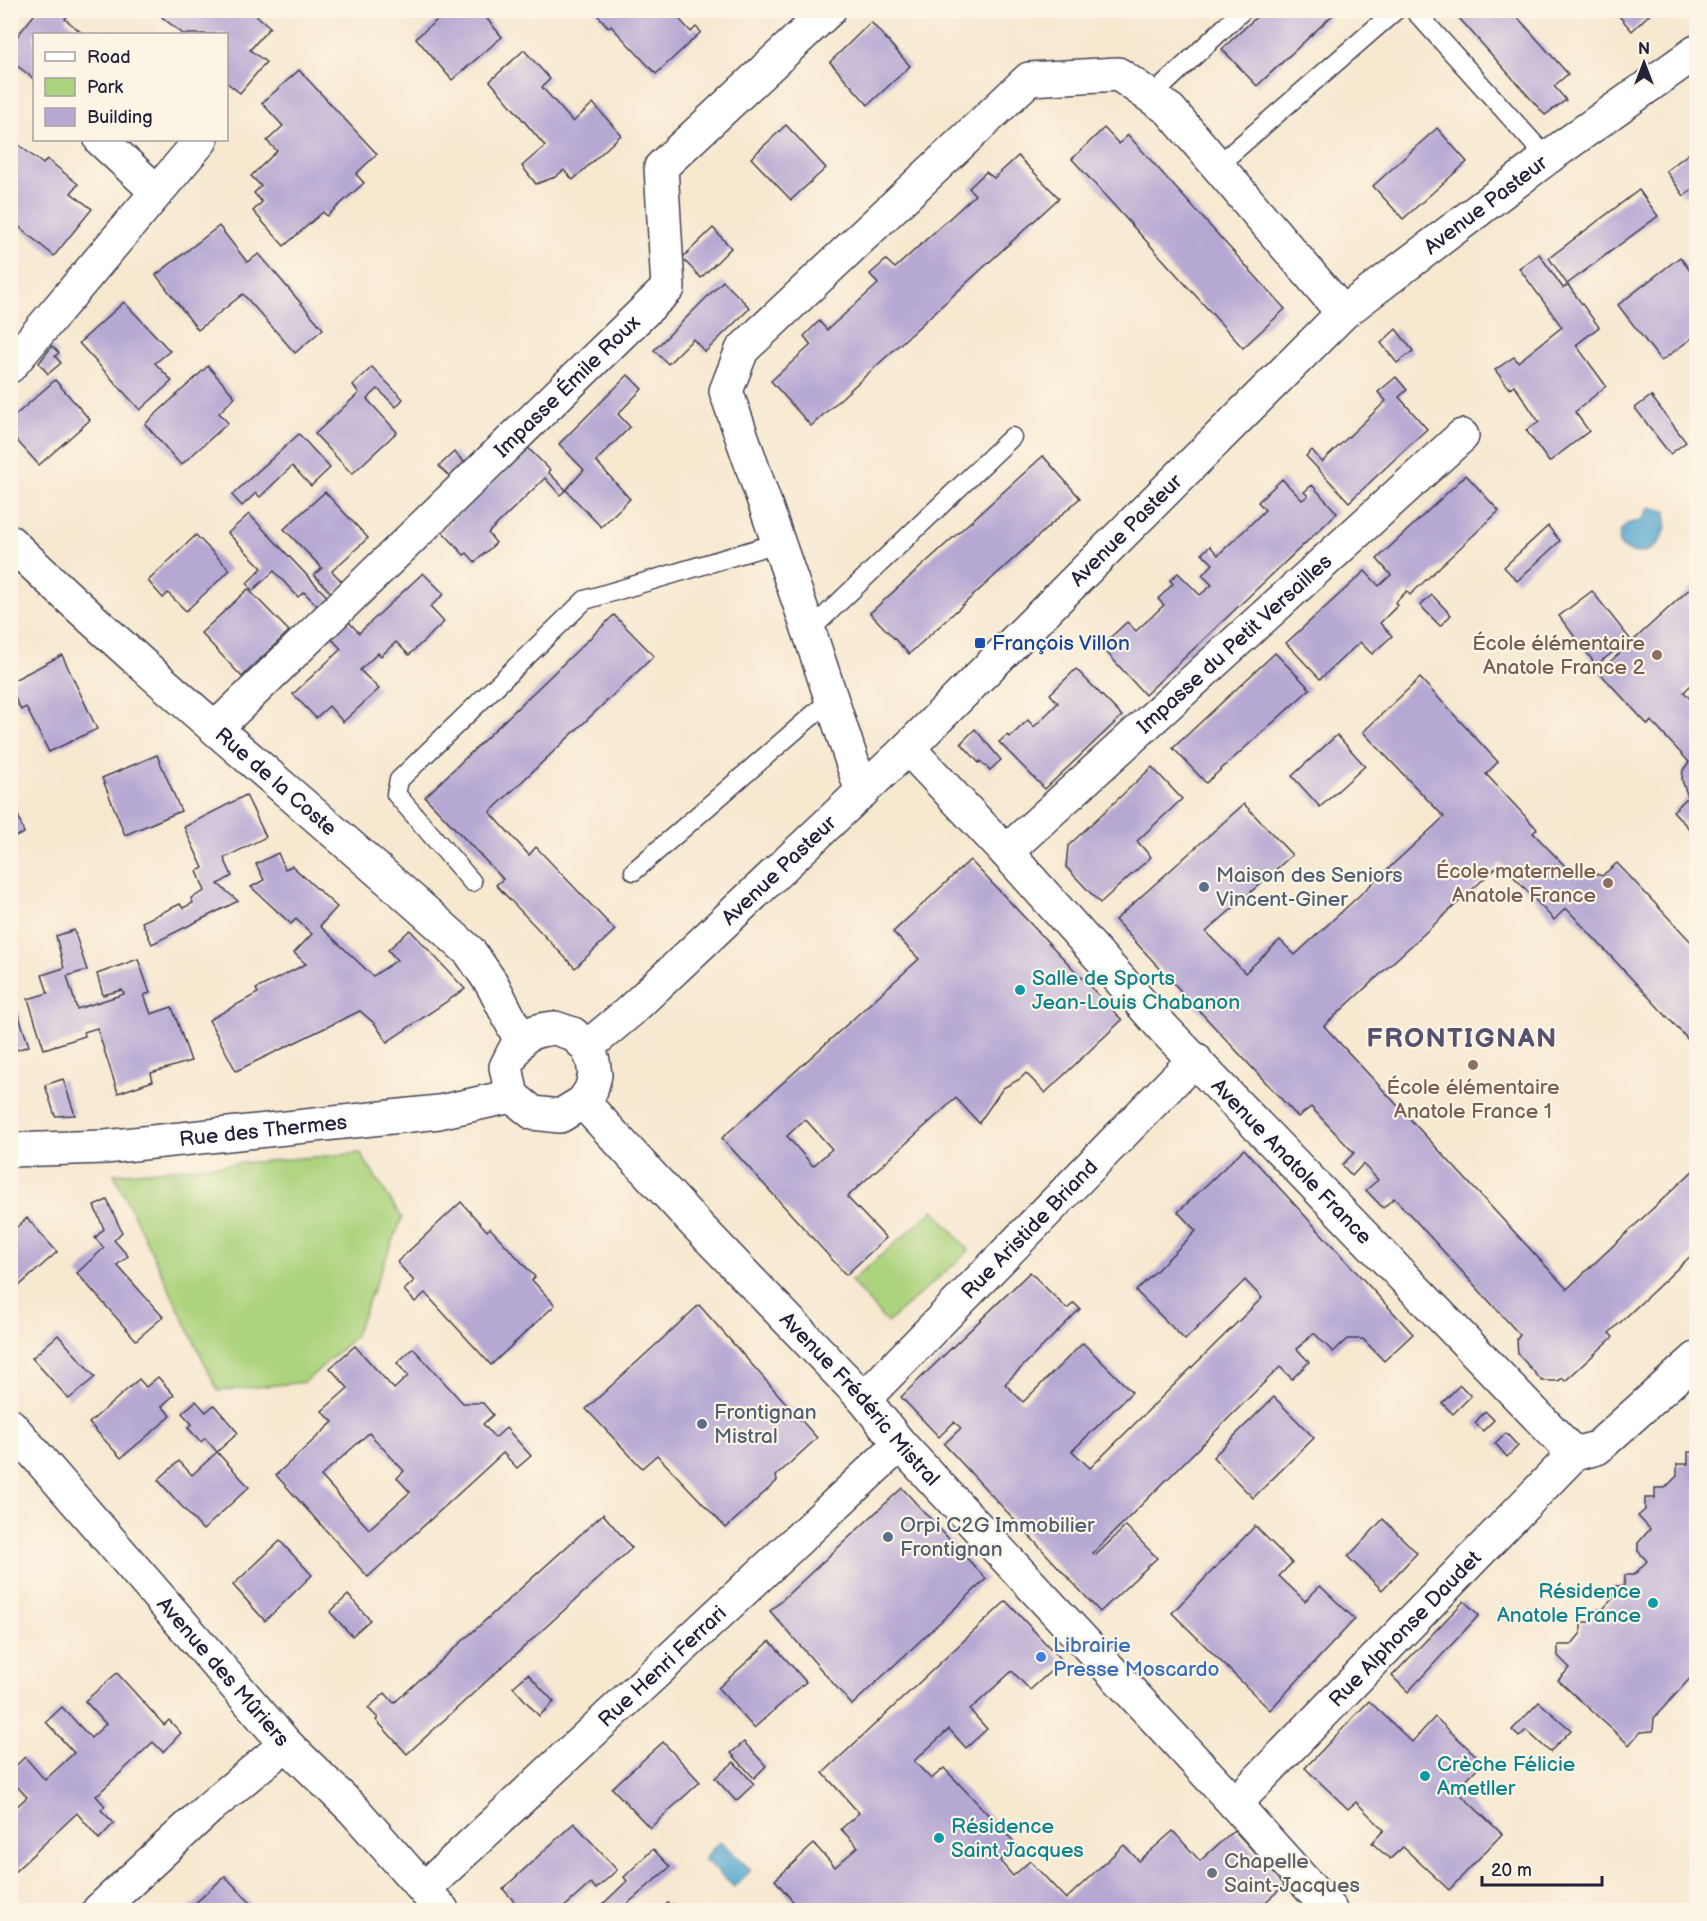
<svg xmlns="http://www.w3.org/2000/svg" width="1707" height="1921" font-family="'Balsamiq Sans',sans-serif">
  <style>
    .green { fill: #acd37d; stroke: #677a5c; stroke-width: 1.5 }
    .water { fill: #53a6cf; stroke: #3a6485; stroke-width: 1.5 }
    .building { fill: #b5a8d3; fill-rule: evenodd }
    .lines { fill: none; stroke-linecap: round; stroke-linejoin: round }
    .lane-casing { stroke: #424051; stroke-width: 21 }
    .street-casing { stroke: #424051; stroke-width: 36 }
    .secondary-casing { stroke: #424051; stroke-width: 36 }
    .lane { stroke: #fff; stroke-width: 18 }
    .street { stroke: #fff; stroke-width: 33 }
    .secondary { stroke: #fff; stroke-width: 33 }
    .transit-dot { fill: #1a4fb4; stroke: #fcf5e5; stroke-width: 2 }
    .education-dot { fill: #8d6e63; stroke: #fcf5e5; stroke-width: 2 }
    .service-dot { fill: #5c6f8a; stroke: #fcf5e5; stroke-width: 2 }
    .culture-dot { fill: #0f9aa8; stroke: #fcf5e5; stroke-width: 2 }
    .shop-dot { fill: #3f7fe0; stroke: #fcf5e5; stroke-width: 2 }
    .worship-dot { fill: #6b7280; stroke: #fcf5e5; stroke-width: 2 }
    .labels { text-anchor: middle; stroke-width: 4.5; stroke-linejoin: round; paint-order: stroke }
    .street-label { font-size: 21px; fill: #22223b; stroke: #fcf5e5 }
    .transit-label { font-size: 21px; fill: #164399; stroke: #fcf5e5; text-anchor: start }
    .education-label { font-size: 21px; fill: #785e54; stroke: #fcf5e5; text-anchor: end }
    .service-label { font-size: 21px; fill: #4e5e75; stroke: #fcf5e5; text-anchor: start }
    .culture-label { font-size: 21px; fill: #0d838f; stroke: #fcf5e5; text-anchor: start }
    .shop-label { font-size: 21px; fill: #366cbe; stroke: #fcf5e5; text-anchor: start }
    .worship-label { font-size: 21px; fill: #5b616d; stroke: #fcf5e5; text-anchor: start }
    .district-label { font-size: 27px; font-weight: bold; letter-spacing: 1.5px; fill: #555170; stroke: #fcf5e5 }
  </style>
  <rect width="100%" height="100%" fill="#fcf5e5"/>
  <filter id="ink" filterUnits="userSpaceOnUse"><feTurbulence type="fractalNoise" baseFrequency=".0167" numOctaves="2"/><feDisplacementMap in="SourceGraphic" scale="12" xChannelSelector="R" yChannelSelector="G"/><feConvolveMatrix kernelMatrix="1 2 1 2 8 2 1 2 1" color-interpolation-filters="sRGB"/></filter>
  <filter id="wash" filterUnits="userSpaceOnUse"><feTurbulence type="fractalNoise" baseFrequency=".008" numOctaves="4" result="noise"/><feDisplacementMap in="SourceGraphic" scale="24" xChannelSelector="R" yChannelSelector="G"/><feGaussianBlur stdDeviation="1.35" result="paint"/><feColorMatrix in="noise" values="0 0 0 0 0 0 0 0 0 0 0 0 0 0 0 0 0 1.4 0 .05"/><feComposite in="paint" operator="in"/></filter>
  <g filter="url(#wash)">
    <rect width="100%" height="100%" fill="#f7e8d0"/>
    <g class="green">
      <path d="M360,1153L402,1218L354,1337L305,1382L218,1391L114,1174Z"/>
      <path d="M934,1210L969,1251L887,1323L851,1281Z"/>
    </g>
    <g class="water">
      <path d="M1650,507L1666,511C1666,516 1666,521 1666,526C1662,550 1637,562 1619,544L1620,532L1627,524L1641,520Z"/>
      <path d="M720,1841L751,1870L734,1887L704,1859Z"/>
    </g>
    <g id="blocks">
      <g class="building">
        <path d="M38,10H72L65,19L82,33L81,34H34V79L10,60V45Z"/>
        <path d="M167,10H250L270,27L250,50L266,62L240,93L226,82V34H183L162,17Z"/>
        <path d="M440,10H486L483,14L502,37L452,80L416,38L444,14Z"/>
        <path d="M599,10H671L691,32L696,27L701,32L656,74L611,26L609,28L596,13Z"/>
        <path d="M1264,10H1338L1257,86L1222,49Z"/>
        <path d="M1452,10H1511L1568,74L1554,86L1566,100L1545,115Z"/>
        <path d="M1614,10H1654L1632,31Z"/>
        <path d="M871,22L910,66L868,105L830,62Z"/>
        <path d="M524,50L550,79L542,87L573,122L593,103L621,135L573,180L564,170L555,177L536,184L522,166L545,146L490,81Z"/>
        <path d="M299,70L377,154L356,174L364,183L327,216L323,212L284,246L253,211L262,202L254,193L261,186L251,176L277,151L267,141L283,126L262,103Z"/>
        <path d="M786,125L826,168L791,200L751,158Z"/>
        <path d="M1104,128L1119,144L1128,135L1285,309L1243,348L1072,159Z"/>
        <path d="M1437,128L1467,162L1403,219L1373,186Z"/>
        <path d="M10,138L43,164L47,159L78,184L71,193L92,209L54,256L18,226L10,235Z"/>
        <path d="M1696,148V187L1684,196L1666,171Z"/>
        <path d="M1018,156L1059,198L811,426L771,381L811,345L804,336L819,321L827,330L878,284L870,274L886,260L895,268L975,195L969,188L986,172L994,178Z"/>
        <path d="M1639,190L1658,216L1567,284L1549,258Z"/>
        <path d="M219,226L247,262L259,254L323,329L295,353L243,294L198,330L156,275Z"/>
        <path d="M713,228L731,248L701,278L682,258Z"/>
        <path d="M1539,254L1563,288L1568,285L1599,327L1576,345L1606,386L1575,412L1589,431L1549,462L1526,430L1539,422L1514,385L1510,389L1495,370L1514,357L1518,362L1562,327L1519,268Z"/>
        <path d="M1680,257L1696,279V335L1661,361L1618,305Z"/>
        <path d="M723,281L750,308L705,352L693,339L668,364L654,350Z"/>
        <path d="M124,302L170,351L155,363L172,381L140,410L79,343Z"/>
        <path d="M1396,329L1413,351L1397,363L1381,343Z"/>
        <path d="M52,346L59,353L55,356L61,363L48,374L39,363Z"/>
        <path d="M208,366L235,397L219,413L228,423L181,465L145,424Z"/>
        <path d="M372,367L403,399L396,407L378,389L367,399L397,432L352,474L315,434L359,393L353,385Z"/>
        <path d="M628,375L642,389L618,414L630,427L596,461L630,499L601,527L566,490L584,470L559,444Z"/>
        <path d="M1396,377L1407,390L1399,397L1427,429L1349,502L1306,456L1312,450L1322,462L1386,401L1378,392Z"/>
        <path d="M55,380L90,420L39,465L10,433V420Z"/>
        <path d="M1651,396L1686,442L1670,454L1635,408Z"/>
        <path d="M299,434L330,468L311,486L292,466L260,497L256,493L242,506L232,495Z"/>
        <path d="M528,448L550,470L548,472L566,490L560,495L545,478L488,533L496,543L475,562L467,553L464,555L441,530Z"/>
        <path d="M454,452L472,470L457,485L439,466Z"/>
        <path d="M1043,456L1080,498L909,654L870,613Z"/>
        <path d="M1466,475L1499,511L1410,595L1407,591L1395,603L1398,605L1380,623L1392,636L1372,654L1360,642L1320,679L1286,643L1365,571L1379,586L1391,575L1377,559Z"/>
        <path d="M1282,479L1302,500L1308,496L1304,492L1312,485L1337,513L1145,695L1101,646L1127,622L1136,631L1149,619L1164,605L1158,599L1173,584L1170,580L1178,573L1200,595L1212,585L1202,575L1213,564L1202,553L1210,546L1218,555L1251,524L1265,510L1258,502Z"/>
        <path d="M325,492L368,538L332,571L344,584L333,595L314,575L322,568L284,529Z"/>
        <path d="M249,514L334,604L324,613L304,592L298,597L274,571L252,591L247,583L262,568L228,533Z"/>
        <path d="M1548,526L1560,541L1517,581L1504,567Z"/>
        <path d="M196,535L230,570L186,611L168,593L163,598L148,581Z"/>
        <path d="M423,573L444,594L430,607L444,622L409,655L396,642L381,656L378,653L360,670L379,689L343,722L329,706L316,718L293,694L341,649L330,637L348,621L359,633Z"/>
        <path d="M1696,583V680L1684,692L1696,706V836L1673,811L1688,797L1682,780L1683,770L1689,762L1651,721L1648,725L1599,672Z"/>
        <path d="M248,589L289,631L242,677L201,633Z"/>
        <path d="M1592,591L1630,639L1596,665L1559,616Z"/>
        <path d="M1432,595L1451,615L1440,626L1420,605Z"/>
        <path d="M614,615L654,656L490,812L529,855L536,847L615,930L575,968L496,885L503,879L425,797Z"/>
        <path d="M1275,653L1310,689L1206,783L1173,748Z"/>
        <path d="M62,655L97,729L49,752L26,707L21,710L10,688V682Z"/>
        <path d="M1076,669L1122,716L1045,789L999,742L1007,735L1010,737L1028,720L1034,727L1058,703L1050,694Z"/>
        <path d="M1420,678L1498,762L1486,774L1537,829L1533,833L1572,873L1582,869L1602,876L1617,863L1696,947V1048L1566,908L1554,920L1501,863L1324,1026L1567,1289L1696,1168V1251L1609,1333L1613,1337L1565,1381L1563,1378L1558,1381H1542L1518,1354L1517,1339L1520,1335L1414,1219L1394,1198L1383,1208L1366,1190L1378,1180L1363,1164L1352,1176L1342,1165L1354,1153L1311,1107L1298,1117L1115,920L1244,804L1292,855L1206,932L1245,973L1280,940L1295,955L1444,817L1363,732Z"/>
        <path d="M975,729L1001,760L990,770L980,761L979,763L961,743Z"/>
        <path d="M1337,735L1365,766L1320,807L1292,776Z"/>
        <path d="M157,755L181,811L125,835L102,778Z"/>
        <path d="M1152,767L1182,799L1137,841L1151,857L1100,903L1066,867L1068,846Z"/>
        <path d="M246,795L266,837L224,858L232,876L218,884L238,901L152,944L142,922L180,904L183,908L193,903L191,898L205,891L197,871L203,868L184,827Z"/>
        <path d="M18,815L24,833L10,839V818Z"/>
        <path d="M278,853L285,869L292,866L337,907L320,926L373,976L397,960L388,950L410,930L465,989L387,1042L375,1024L360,1011L236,1071L209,1020L258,993L256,989L306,964L294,953L312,934L296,919L291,924L251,887L264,880L256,864Z"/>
        <path d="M970,860L1122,1020L1045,1093L1026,1073L1020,1079L1003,1088L979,1123L956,1098L847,1197L886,1238L846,1275L722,1138L919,959L893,932ZM805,1119L832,1149L813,1166L787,1136Z"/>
        <path d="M74,930L87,970L67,976L77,1009L124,994L122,990L103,995L97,974L138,959L150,993L144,995L151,1014L172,1007L191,1061L151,1073L153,1081L118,1093L97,1028L84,1032L85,1036L44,1049L28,999L48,993L42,975L64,968L56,936Z"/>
        <path d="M10,990L29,1046L10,1052Z"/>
        <path d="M63,1079L75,1115L55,1116L45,1085Z"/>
        <path d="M1244,1149L1413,1334L1384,1361L1363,1339H1347L1333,1352L1314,1333L1297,1349L1309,1362L1292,1379L1280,1367L1093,1553L1096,1555L1126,1526L1157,1558L1100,1612L944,1444L961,1428L954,1422L939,1437L901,1397L1030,1272L1067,1309L1074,1303L1080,1309L1005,1384L1023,1402L1083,1343L1132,1392L1072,1451L1090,1468L1262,1298L1245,1280L1185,1340L1136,1291L1196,1231L1178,1212Z"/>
        <path d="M107,1200L122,1232L114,1240L128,1256L117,1265L163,1317L136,1340L77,1273L104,1248L95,1238L104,1229L94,1206Z"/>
        <path d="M461,1202L487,1231L490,1228L535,1277L532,1280L555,1305L491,1365L425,1293L415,1302L404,1290L414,1281L397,1262Z"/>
        <path d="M27,1218L57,1252L10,1294V1233Z"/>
        <path d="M699,1305L817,1438L776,1476L777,1481L726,1528L657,1455L642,1468L586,1409Z"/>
        <path d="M58,1335L95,1377L69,1399L32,1358Z"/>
        <path d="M355,1346L394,1389L408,1376L397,1363L413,1348L463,1403H483L493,1415L483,1424L495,1438L506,1428L531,1456L517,1468L503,1453L368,1577L276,1475L333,1422L322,1411L348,1388L330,1368ZM369,1433L404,1471L397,1478L410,1492L369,1529L321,1476Z"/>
        <path d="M158,1377L174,1395L162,1406L171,1416L121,1458L89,1423L139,1379L146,1387Z"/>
        <path d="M1460,1385L1471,1396L1453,1414L1442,1403Z"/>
        <path d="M1274,1397L1314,1438L1253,1498L1213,1457Z"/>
        <path d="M196,1401L206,1412L214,1405L238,1433L217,1452L205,1438L201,1442L188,1428L192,1424L182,1413Z"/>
        <path d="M1485,1411L1494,1420L1483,1431L1475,1423Z"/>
        <path d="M1506,1433L1518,1446L1507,1457L1495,1443Z"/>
        <path d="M217,1452L249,1487L203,1530L158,1480L179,1461L192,1475Z"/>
        <path d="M1688,1452H1696V1672L1654,1718L1653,1731L1640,1732L1629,1745L1558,1680L1570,1668L1558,1656V1645H1571L1581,1633V1622H1592V1610L1603,1609L1614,1597V1586H1624L1625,1575H1634L1647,1561L1638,1551V1543L1650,1529L1638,1516L1645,1510V1498H1655V1488H1665L1677,1476V1464H1688Z"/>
        <path d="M902,1488L986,1579L852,1705L770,1611Z"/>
        <path d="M603,1514L632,1548L407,1754L376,1720L378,1718L368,1708L385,1693L394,1703Z"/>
        <path d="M1383,1519L1417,1553L1382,1590L1348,1557Z"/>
        <path d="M1255,1526L1292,1563L1279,1576L1305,1601L1320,1586L1355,1619L1270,1710L1172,1613Z"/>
        <path d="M280,1541L312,1575L265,1621L233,1585Z"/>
        <path d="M348,1595L370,1620L352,1636L330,1612Z"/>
        <path d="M1006,1601L1062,1661L1030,1690L1012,1671L970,1710L987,1729L966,1748L949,1729L914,1761L931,1779L944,1768L1017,1845L1000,1861L1013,1876L1030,1861L1066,1899L1124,1845L1139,1861L1173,1831L1200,1861L1234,1830L1285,1885L1262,1905L1267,1910H788L795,1904L775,1880L814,1844L835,1867L858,1847L841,1829L859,1813L823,1773Z"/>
        <path d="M1464,1601L1479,1615L1408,1692L1392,1676Z"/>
        <path d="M770,1641L806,1682L754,1728L718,1688Z"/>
        <path d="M117,1673L164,1725L169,1720L181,1733L163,1752L153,1742L96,1796L105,1806L101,1810L114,1823L99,1839L77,1813L10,1876V1813L27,1797L10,1779V1771L25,1757L45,1780L74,1753L46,1722L62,1707L91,1738L106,1724L85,1701Z"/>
        <path d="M528,1674L554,1702L539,1716L513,1687Z"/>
        <path d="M1369,1701L1412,1742L1435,1717L1483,1762L1456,1790L1502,1834L1449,1890L1403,1847L1390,1859L1372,1843L1384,1830L1356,1802L1348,1809L1305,1768Z"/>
        <path d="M1539,1702L1571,1730L1550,1752L1526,1730L1519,1737L1512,1730Z"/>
        <path d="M663,1742L700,1782L650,1828L612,1788Z"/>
        <path d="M744,1742L766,1766L754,1778L731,1753Z"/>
        <path d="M734,1762L754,1784L736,1801L715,1778Z"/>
        <path d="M574,1823L617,1870L596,1889L591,1883L561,1910H522L503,1889Z"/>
        <path d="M653,1849L670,1867L620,1910H607L602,1905L627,1881L624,1877Z"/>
        <path d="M225,1876L257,1910H188Z"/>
        <path d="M668,1903L674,1910H659Z"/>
      </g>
    </g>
  </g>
  <g filter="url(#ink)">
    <use href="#blocks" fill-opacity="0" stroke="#424051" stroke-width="1.5"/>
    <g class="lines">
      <defs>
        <g id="lane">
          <path d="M1414,10L1547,158"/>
          <path d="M1151,97L1243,10"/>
          <path d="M1217,166L1396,10"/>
          <path d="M809,631L1012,437"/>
          <path d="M634,871L830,700"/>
          <path d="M472,882L396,794L399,780L585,600L777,543"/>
        </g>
        <g id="street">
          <path d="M101,140L157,192"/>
          <path d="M10,366L201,140"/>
          <path id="s1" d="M10,542C158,685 318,814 470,952L492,984L520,1039"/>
          <path id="s2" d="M216,728L668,288L661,167L829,10"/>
          <path id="s3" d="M908,748L1006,852L1165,1030L1574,1454L1597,1448L1696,1359"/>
          <path d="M862,792L809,631L726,391L742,350L1029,79L1118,74L1170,110L1343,313"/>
          <path id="s4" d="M1006,852L1462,436"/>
          <path id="s5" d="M587,1047L629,1012L908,748L1343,313L1547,158L1696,52"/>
          <path id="s6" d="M864,1399L1195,1059"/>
          <path id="s7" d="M10,1425L286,1744L354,1810L442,1910"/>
          <path id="s8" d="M1235,1804L1574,1454"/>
          <path id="s9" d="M424,1889L900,1444"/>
          <path d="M99,1910L209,1808L286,1744"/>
        </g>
        <g id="secondary">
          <path d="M555,1028L573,1034L587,1047L593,1061L595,1075L591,1090L583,1102L560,1116L533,1113L512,1096L506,1067C520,1039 522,1031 555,1028Z"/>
          <path id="s10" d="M583,1102L693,1221L864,1399L900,1444L1235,1804L1330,1910"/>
          <path id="s11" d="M10,1150L105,1147L439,1112L512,1096"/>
        </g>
      </defs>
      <use href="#lane" class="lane-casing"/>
      <use href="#street" class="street-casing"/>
      <use href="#secondary" class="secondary-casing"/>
      <use href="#lane" class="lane"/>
      <use href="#street" class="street"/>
      <use href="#secondary" class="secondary"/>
    </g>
  </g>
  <rect class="transit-dot" x="974" y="637" width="12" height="12" rx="3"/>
  <g class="education-dot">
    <circle cx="1657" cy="655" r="6"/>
    <circle cx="1608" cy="883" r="6"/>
    <circle cx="1473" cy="1065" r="6"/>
  </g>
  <g class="service-dot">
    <circle cx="1204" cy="887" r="6"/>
    <circle cx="702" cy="1424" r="6"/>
    <circle cx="888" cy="1537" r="6"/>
  </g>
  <g class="culture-dot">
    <circle cx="1020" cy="990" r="6"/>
    <circle cx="1653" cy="1603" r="6"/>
    <circle cx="1425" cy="1776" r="6"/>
    <circle cx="939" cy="1838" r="6"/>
  </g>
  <circle class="shop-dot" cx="1041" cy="1657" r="6"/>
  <circle class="worship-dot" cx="1212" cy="1873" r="6"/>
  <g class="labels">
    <g class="street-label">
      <text dy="7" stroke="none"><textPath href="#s5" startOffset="1233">Avenue Pasteur</textPath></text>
      <text dy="7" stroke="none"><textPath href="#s2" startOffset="490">Impasse Émile Roux</textPath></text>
      <text dy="7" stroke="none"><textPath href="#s5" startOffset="747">Avenue Pasteur</textPath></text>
      <text dy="7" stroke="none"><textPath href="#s4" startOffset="309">Impasse du Petit Versailles</textPath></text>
      <text dy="7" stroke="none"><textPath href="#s1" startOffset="358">Rue de la Coste</textPath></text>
      <text dy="7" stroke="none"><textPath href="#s5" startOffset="261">Avenue Pasteur</textPath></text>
      <text dy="7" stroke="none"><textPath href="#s11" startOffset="254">Rue des Thermes</textPath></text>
      <text dy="7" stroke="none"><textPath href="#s3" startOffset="564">Avenue Anatole France</textPath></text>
      <text dy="7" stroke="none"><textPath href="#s6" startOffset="237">Rue Aristide Briand</textPath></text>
      <text dy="7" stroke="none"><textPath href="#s10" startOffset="406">Avenue Frédéric Mistral</textPath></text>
      <text dy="7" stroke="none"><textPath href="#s8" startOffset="244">Rue Alphonse Daudet</textPath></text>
      <text dy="7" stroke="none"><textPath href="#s9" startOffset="326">Rue Henri Ferrari</textPath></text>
      <text dy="7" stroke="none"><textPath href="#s7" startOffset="326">Avenue des Mûriers</textPath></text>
    </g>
    <g class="transit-label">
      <text x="992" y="650">François Villon</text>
    </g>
    <g class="education-label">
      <text x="1645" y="650">École élémentaire<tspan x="1645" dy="24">Anatole France 2</tspan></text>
      <text x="1596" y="878">École maternelle<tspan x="1596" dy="24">Anatole France</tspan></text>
      <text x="1473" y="1094" text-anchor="middle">École élémentaire<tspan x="1473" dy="24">Anatole France 1</tspan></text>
    </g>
    <g class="service-label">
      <text x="1216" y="882">Maison des Seniors<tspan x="1216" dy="24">Vincent-Giner</tspan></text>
      <text x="714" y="1419">Frontignan<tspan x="714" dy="24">Mistral</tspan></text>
      <text x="900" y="1532">Orpi C2G Immobilier<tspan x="900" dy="24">Frontignan</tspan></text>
    </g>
    <g class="culture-label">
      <text x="1032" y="985">Salle de Sports<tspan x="1032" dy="24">Jean-Louis Chabanon</tspan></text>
      <text x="1641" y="1598" text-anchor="end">Résidence<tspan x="1641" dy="24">Anatole France</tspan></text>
      <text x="1437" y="1771">Crèche Félicie<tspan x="1437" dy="24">Ametller</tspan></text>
      <text x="951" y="1833">Résidence<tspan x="951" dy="24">Saint Jacques</tspan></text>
    </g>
    <g class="shop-label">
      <text x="1053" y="1652">Librairie<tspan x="1053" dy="24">Presse Moscardo</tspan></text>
    </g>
    <g class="worship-label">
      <text x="1224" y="1868">Chapelle<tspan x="1224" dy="24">Saint-Jacques</tspan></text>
    </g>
    <g class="district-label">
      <text x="1462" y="1047">FRONTIGNAN</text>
    </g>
  </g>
  <rect width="1707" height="1921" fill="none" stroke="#fcf5e5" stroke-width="36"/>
  <rect x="33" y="33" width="195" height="108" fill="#fcf5e5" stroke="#a5a1a1" stroke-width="1.5"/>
  <rect x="45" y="52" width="30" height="9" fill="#ffffff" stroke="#a5a1a1" stroke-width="1.5"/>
  <text x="87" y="63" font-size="18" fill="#22223b">Road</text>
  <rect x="45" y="78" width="30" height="18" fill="#acd37d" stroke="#a5a1a1" stroke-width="1.5"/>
  <text x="87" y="93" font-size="18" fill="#22223b">Park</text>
  <rect x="45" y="108" width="30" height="18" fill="#b5a8d3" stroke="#a5a1a1" stroke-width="1.5"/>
  <text x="87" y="123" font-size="18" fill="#22223b">Building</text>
  <g transform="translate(1644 63)" stroke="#fcf5e5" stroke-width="4.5" paint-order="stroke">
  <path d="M0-4.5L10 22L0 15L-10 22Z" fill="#22223b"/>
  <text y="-9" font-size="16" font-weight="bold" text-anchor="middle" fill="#22223b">N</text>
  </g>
  <path d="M1482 1876v9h120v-9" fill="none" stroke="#22223b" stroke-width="3"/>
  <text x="1491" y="1876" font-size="18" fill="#22223b" stroke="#fcf5e5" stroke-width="4.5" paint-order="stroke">20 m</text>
</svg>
